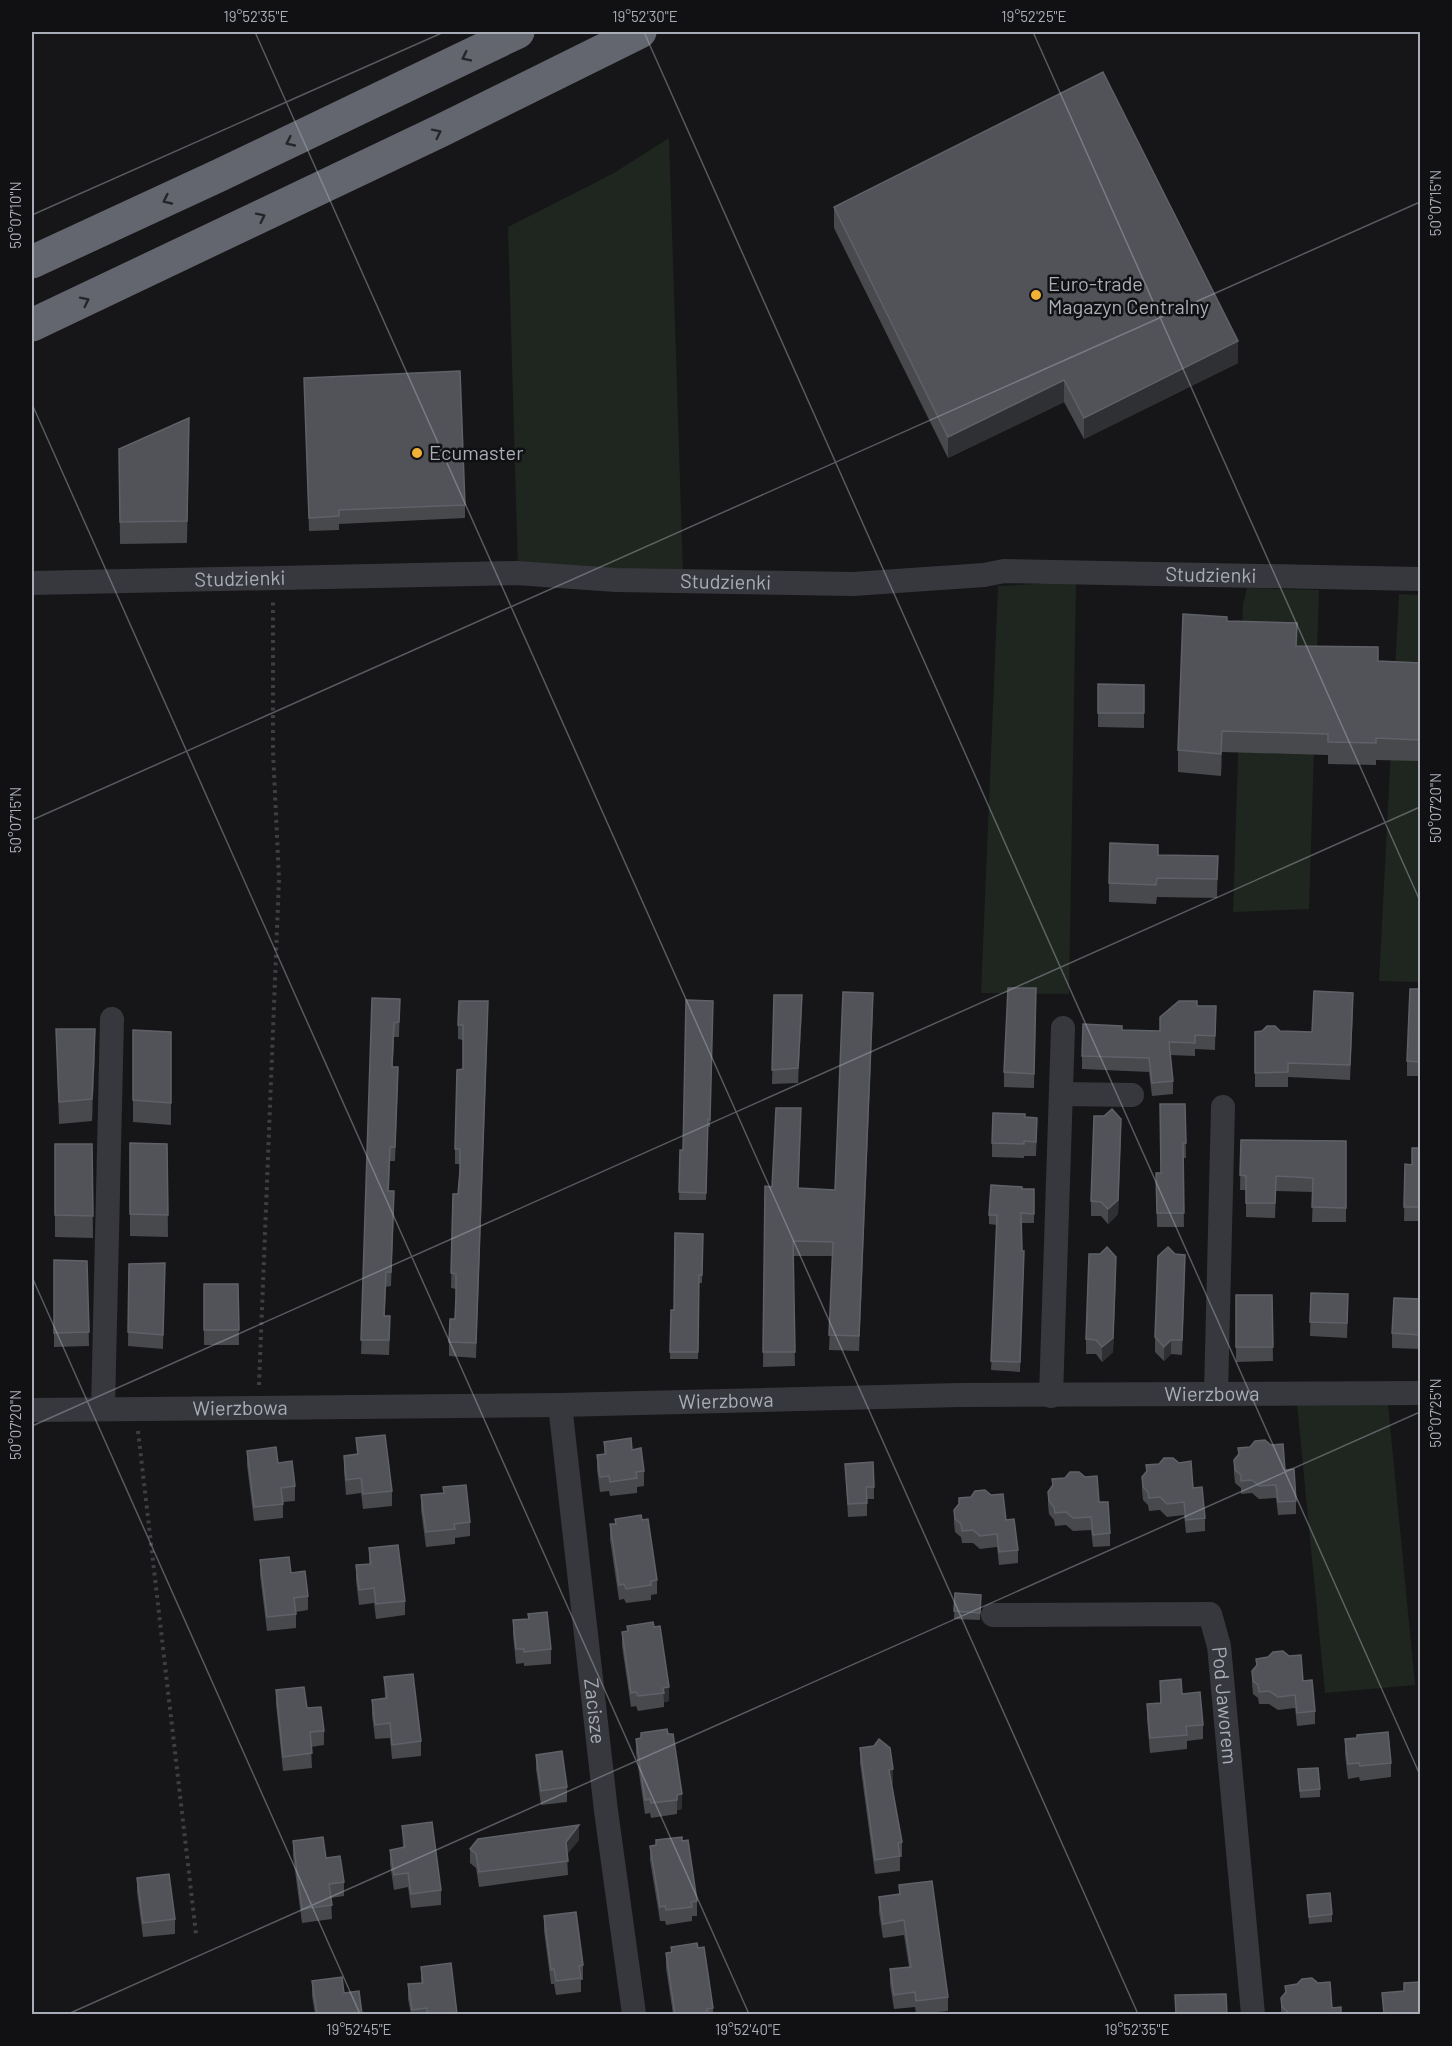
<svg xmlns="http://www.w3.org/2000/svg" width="1452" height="2046" font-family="Barlow,sans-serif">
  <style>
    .green { fill: #1e261f }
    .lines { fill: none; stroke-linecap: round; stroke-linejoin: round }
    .path { stroke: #3d3f44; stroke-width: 4; stroke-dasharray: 3 4.5; stroke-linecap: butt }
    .minor { stroke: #37383d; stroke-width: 24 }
    .highway { stroke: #63666e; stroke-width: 33 }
    .wall { fill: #47494d }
    .shaded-wall { fill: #2f3033 }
    .building { fill: #525359; stroke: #5f6168; stroke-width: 1.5 }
    .oneway { stroke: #26262a }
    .ticks { fill: none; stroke: #a8adb8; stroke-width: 1.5; stroke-opacity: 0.45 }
    .poi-dot { fill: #f2b134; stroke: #111113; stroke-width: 2 }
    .labels { text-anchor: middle; stroke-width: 5; stroke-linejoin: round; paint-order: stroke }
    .poi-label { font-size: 20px; fill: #a8adb8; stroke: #111113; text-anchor: start }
    .street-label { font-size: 20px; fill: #a8adb8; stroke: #111113 }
    .neatline { fill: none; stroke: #a8adb8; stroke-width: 2 }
    .ticks-label { font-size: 15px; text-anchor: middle; fill: #a8adb8 }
  </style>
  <rect width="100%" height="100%" fill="#161618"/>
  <g class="green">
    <path d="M669,138L683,573L518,569L508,227L614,173Z"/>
    <path d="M1076,582L1069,994L981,993L998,586Z"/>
    <path d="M1247,588L1319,590L1309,909L1233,912L1243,604Z"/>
    <path d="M1399,594L1420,595V982L1379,981Z"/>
    <path d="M1297,1404H1388L1415,1685L1325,1693Z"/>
  </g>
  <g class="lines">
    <g class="path">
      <path d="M259,1385L279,879L273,751V601"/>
      <path d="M138,1431L196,1934"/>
    </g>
    <g class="minor">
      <path id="s1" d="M32,583L516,573L616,580L853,584L984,575L1004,571L1420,579"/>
      <path d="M1061,1094L1132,1095"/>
      <path d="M1216,1394L1223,1107"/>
      <path d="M1051,1396L1063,1028"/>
      <path id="s2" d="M560,1405L606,1811L634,2014"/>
      <path d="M103,1409L112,1019"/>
      <path id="s3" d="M32,1410L560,1405L960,1395L1420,1393"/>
      <path id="s4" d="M993,1615L1210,1614L1219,1646L1253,2014"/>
    </g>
    <g class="highway">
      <path d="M32,262L220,175L518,32"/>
      <path d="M32,325L440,131L640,32"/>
    </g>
  </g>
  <g class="wall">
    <path d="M834,207L1238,363L1084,439L1064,402L948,458L834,228Z"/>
    <path d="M304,378L465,505V518L339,524V530L309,531Z"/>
    <path d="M189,439L187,543L120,544L119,449Z"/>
    <path d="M1227,621L1297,646L1378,661L1420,663V761L1376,760V765L1328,764V755L1222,752L1221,776L1178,772V750Z"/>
    <path d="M1098,684L1144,685V728L1098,727Z"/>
    <path d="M1158,855L1218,856L1217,898L1157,897L1156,904L1109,902V883Z"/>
    <path d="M1420,989V1076H1407V1061Z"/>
    <path d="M774,995L802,1010L798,1083L772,1084Z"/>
    <path d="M372,998L400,999L399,1037H394L393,1059V1067L398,1081L395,1161H390L389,1191L394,1206L391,1286L386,1287L385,1309V1316L390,1331L389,1355L361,1354Z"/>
    <path d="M713,1001L710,1127H708L706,1200H679L680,1150H683Z"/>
    <path d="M1036,1003L1034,1088L1004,1087V1072Z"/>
    <path d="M1197,1006H1216L1215,1050L1195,1049V1056L1170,1055L1173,1081V1094L1152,1096L1149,1072L1082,1069V1056L1122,1030L1160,1031Z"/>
    <path d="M873,1008L859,1351L829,1350L833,1256H793L795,1366L763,1367L765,1186L772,1187L801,1123L798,1188L835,1190Z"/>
    <path d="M1353,1008L1350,1080L1288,1077V1087H1255V1032H1312Z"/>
    <path d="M488,1016L476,1358L449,1356V1342L455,1319L456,1289L451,1288L453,1194H458L460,1164H455V1149L463,1069V1040L458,1039V1025Z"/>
    <path d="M56,1029L95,1051L92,1121L59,1124Z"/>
    <path d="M133,1030L171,1032V1125L133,1122Z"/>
    <path d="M1185,1104L1186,1158H1183L1184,1227H1157L1156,1173H1161Z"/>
    <path d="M1025,1117L1037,1132L1036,1156H1024V1158L992,1157V1143Z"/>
    <path d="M1121,1134L1118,1214L1108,1224L1101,1216H1091V1201Z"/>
    <path d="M1241,1140L1346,1141V1222H1312L1313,1192L1276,1191L1275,1218L1246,1217V1190H1240Z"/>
    <path d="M130,1143L167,1144L168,1237L130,1236Z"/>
    <path d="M55,1144H92L93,1238L55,1237Z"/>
    <path d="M1420,1148V1221H1404L1405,1164L1412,1165Z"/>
    <path d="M1022,1189H1034V1223H1021L1022,1251L1024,1261L1020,1372L991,1370L997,1225L989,1224V1215Z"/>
    <path d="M703,1234L702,1283H699L698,1359H670L671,1310H674Z"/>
    <path d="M54,1260L87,1261L89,1346L54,1347Z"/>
    <path d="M165,1263L163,1349L128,1346L129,1264Z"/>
    <path d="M1185,1269L1182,1355L1171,1354L1164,1361L1155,1352V1337Z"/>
    <path d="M1116,1272L1113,1352L1102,1362L1096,1354H1086V1339Z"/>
    <path d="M204,1284H238L239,1345H204Z"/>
    <path d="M1311,1293L1348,1308L1347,1338L1310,1336Z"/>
    <path d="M1236,1295H1272L1273,1361L1236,1362Z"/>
    <path d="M1420,1299V1349L1392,1348V1333Z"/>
    <path d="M356,1438L392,1491V1506L363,1509L361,1493L346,1495L344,1470V1456L357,1454Z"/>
    <path d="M604,1442L632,1450L644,1471V1486L637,1487V1493L610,1496L609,1491L600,1492L597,1470V1455L604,1454Z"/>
    <path d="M1238,1448L1285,1470L1296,1501V1514L1278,1515L1276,1498L1259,1499L1252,1493L1241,1494V1488L1235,1483L1234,1473V1460L1238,1455Z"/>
    <path d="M247,1451L278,1463L295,1486V1501L283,1502V1518L254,1521L247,1465Z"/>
    <path d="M845,1464L874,1487V1499H867V1516L848,1517Z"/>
    <path d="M1146,1465L1193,1488L1205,1518V1531L1186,1533L1184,1515L1167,1517L1160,1510L1149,1511L1148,1505L1143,1500L1142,1490V1477L1146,1472Z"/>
    <path d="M1052,1479L1099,1502L1110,1533V1546L1093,1547L1091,1530L1073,1531L1066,1525L1055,1526L1054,1520L1049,1514L1048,1504V1492L1052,1487Z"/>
    <path d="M443,1487L470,1522V1536L455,1538V1544L426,1547L421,1510V1495L443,1493Z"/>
    <path d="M959,1498L1006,1520L1018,1550V1563L999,1565L997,1547L980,1549L973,1543H962L961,1537L955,1532L954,1523V1510L959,1505Z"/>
    <path d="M615,1519L657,1580V1594L651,1595V1600L626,1603L624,1599L619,1600L610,1539V1524H615Z"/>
    <path d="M369,1548L405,1601V1615L376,1619L374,1603L359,1605L356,1580V1565L369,1564Z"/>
    <path d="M260,1560L291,1573L308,1596V1610L296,1612V1628L267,1631L260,1575Z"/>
    <path d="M955,1593L981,1595L980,1620L954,1619Z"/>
    <path d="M528,1619L551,1649V1664L524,1666V1663L516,1664L513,1635V1620Z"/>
    <path d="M627,1626L669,1701L664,1702V1707L638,1711L636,1706L631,1707L622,1646V1632L627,1631Z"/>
    <path d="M1256,1659L1303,1681L1315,1711V1724L1297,1726L1295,1708L1278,1710L1269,1704H1259L1258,1698L1253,1694L1252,1684V1671L1256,1666Z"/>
    <path d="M384,1677L421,1741V1756L392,1759L390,1738L375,1739L372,1715V1700L385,1698Z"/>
    <path d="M1160,1681L1182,1694L1203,1725V1739L1187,1741V1749L1150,1753L1147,1719V1704L1160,1703Z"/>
    <path d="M276,1690L307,1708L324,1731V1745L311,1747L312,1768L283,1771L276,1704Z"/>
    <path d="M641,1733L682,1809L677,1810V1814L651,1818L650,1813L645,1814L636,1753V1739L641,1738Z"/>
    <path d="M1357,1738L1391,1763V1777L1360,1781L1359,1777L1348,1779L1345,1754V1739Z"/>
    <path d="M860,1748L893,1784H891L902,1842V1857H900V1871L875,1874L860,1763Z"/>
    <path d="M536,1755L567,1787V1802L541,1805L536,1769Z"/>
    <path d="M1298,1769L1320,1789V1797L1300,1798Z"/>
    <path d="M402,1826L441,1890V1905L411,1908L408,1887L394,1890L390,1864V1850L403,1848Z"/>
    <path d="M579,1840L567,1854L568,1875L479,1887L476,1868L470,1863V1849Z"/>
    <path d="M656,1840L697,1901V1916H692V1921L666,1925L665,1921H660L650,1860V1846L656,1845Z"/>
    <path d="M293,1841L326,1858L344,1882V1896L331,1898L332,1919L302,1923L293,1856Z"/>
    <path d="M137,1878L175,1919V1934L143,1937L137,1892Z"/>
    <path d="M899,1885L948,1997V2011L916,2014L915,2007L894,2009L890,1984V1969L909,1967L904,1935L883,1938L879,1912V1897L899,1894Z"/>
    <path d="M1307,1895L1332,1914V1922L1309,1924Z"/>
    <path d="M544,1916L583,1965V1980H581V1992L556,1995L554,1984H551L544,1931Z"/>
    <path d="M671,1947L713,2008V2014H673L666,1968V1953L671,1952Z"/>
    <path d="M421,1967L457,2014H411L408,1999V1984L421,1983Z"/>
    <path d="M312,1981L344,1993L362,2014H315L312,1996Z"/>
    <path d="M1281,1998L1332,2008L1341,2014H1281Z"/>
  </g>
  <g class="shaded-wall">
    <path d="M1238,341V363L1084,439V418Z"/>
    <path d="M1064,380V402L948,458V437Z"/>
    <path d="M1222,731V752L1221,776V754Z"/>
    <path d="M873,993V1008L859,1351V1336Z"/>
    <path d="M1353,993V1008L1350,1080V1065Z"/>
    <path d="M802,995V1010L798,1083V1068Z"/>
    <path d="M95,1029V1051L92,1121V1099Z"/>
    <path d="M801,1108V1123L798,1203V1188Z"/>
    <path d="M1121,1119L1118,1214L1108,1224V1209Z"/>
    <path d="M1185,1255V1269L1182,1355V1340Z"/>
    <path d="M1116,1257L1113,1352L1102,1362V1347Z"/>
    <path d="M1171,1340V1354L1164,1361V1347Z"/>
    <path d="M669,1687V1701L664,1702L663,1688Z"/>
    <path d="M893,1769V1784L889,1785V1770Z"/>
    <path d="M682,1794V1809L677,1810V1795Z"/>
    <path d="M579,1825V1840L566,1856V1842Z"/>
  </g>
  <g class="building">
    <path d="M1103,72L1238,341L1084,418L1064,380L948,437L834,207Z"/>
    <path d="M460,371L465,505L339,510V516L309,518L304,378Z"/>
    <path d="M189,418L187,521L120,522L119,449Z"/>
    <path d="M1183,614L1227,617V621L1297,623L1296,646L1378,647V661L1420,663V740L1376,738V743L1328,742V734L1222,731L1221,754L1178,750Z"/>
    <path d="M1098,684L1144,685V713H1098Z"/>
    <path d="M1110,843L1158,845V855L1218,856L1217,879L1157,878L1156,885L1109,883Z"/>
    <path d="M1008,988H1036L1034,1074L1004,1072Z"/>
    <path d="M1410,989H1420V1062L1407,1061Z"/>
    <path d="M1314,991L1353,993L1350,1065L1288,1063V1072L1255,1073V1032L1262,1031L1267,1026H1275L1280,1031L1312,1032Z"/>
    <path d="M843,992L873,993L859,1336L829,1335L833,1242L793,1241L795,1352H763L765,1186L772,1187L776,1108H801L798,1188L835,1190Z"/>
    <path d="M774,995H802L798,1068L772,1070Z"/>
    <path d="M372,998L400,999L399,1022L394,1023L393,1044L392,1067H398L395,1147H390L388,1191H394L391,1272H386L384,1316H390L389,1340H361Z"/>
    <path d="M686,1000L713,1001L710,1120L708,1119L706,1193L679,1192L680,1150H683Z"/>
    <path d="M459,1001H488L476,1343L449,1342L450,1319H455L456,1296V1274L451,1273L453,1194H458L460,1171V1149H455L457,1070L463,1069V1025H458Z"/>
    <path d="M1179,1001H1197V1006H1216L1215,1036L1195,1035V1043L1169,1042L1173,1081L1152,1083L1149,1058L1082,1056L1083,1024L1122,1026V1030L1160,1031V1017Z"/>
    <path d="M56,1029H95L92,1099L59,1102Z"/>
    <path d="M133,1030L171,1032V1103L133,1100Z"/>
    <path d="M1160,1104H1185L1186,1143H1183L1184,1213H1157L1156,1173H1161Z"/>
    <path d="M1112,1109L1121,1119L1118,1200L1108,1209L1101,1202L1091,1201L1094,1116H1104Z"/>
    <path d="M993,1113L1025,1114V1117L1037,1118L1036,1142L1024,1141V1144L992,1143Z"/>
    <path d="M1241,1140L1346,1141V1208L1312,1207L1313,1178L1276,1176L1275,1203H1246V1176L1240,1175Z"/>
    <path d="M130,1143L167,1144L168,1215L130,1214Z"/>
    <path d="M55,1144H92L93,1216L55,1215Z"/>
    <path d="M1412,1148H1420V1207H1404L1405,1164L1412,1165Z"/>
    <path d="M991,1185L1022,1187V1189H1034V1214L1021,1213L1022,1251H1024L1020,1362L991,1361L997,1215H989Z"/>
    <path d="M675,1233L703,1234L702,1275H699L698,1352H670L671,1310H674Z"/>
    <path d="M1107,1247L1116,1257L1113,1338L1102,1347L1096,1340L1086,1339L1089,1254H1100Z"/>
    <path d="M1168,1247L1175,1254L1185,1255L1182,1340H1171L1164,1347L1155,1337L1158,1256Z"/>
    <path d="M54,1260L87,1261L89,1332L54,1333Z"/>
    <path d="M165,1263L163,1335L128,1332L129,1264Z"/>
    <path d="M204,1284H238L239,1330H204Z"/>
    <path d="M1311,1293L1348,1294L1347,1323L1310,1322Z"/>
    <path d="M1236,1295H1272L1273,1347H1236Z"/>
    <path d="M1394,1298L1420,1299V1335L1392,1333Z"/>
    <path d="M385,1435L392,1491L363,1494L361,1478L346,1480L344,1456L358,1454L356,1438Z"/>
    <path d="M631,1438L632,1450L641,1448L644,1471L636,1472L637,1478L610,1482L609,1476L600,1477L597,1455L606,1454L604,1442Z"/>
    <path d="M1265,1440L1271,1445L1283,1444L1285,1470L1294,1469L1296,1501L1278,1502L1276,1485L1259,1486L1252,1480L1241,1481V1475L1235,1470L1234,1460L1239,1454L1238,1448L1250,1447L1255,1441Z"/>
    <path d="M276,1447L278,1463L292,1461L295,1486L281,1488L283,1504L254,1507L247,1451Z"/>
    <path d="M1164,1458H1173L1179,1463L1191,1461L1193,1488L1202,1487L1205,1518L1186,1520L1184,1502L1167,1504L1160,1497L1149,1498L1148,1492L1143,1487L1142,1477L1147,1471L1146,1465L1159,1464Z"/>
    <path d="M873,1462L874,1487H866L867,1503L848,1504L845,1464Z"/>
    <path d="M1070,1472H1079L1085,1477L1097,1476L1099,1502H1108L1110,1533L1093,1535L1091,1517L1073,1518L1066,1512L1055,1513L1054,1507L1049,1501L1048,1492L1053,1485L1052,1479L1065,1478Z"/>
    <path d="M466,1485L470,1522L454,1524L455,1529L426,1532L421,1495L444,1493L443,1487Z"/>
    <path d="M985,1490L991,1495L1003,1494L1006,1520L1014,1519L1018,1550L999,1552L997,1534L980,1536L973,1530L962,1531L961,1524L955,1519L954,1510L959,1504V1498L971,1497L975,1491Z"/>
    <path d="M641,1515L642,1520L648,1519L657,1580L651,1581V1585L626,1589L624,1584L619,1585L610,1524H616L615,1519Z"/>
    <path d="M398,1545L405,1601L376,1604L374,1588L359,1590L356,1565L371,1564L369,1548Z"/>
    <path d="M289,1557L291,1573L305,1571L308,1596L294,1598L296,1614L267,1617L260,1560Z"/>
    <path d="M955,1593L981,1595L980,1613L954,1611Z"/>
    <path d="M547,1612L551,1649L524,1652V1649H516L513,1620L529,1619L528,1614Z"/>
    <path d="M653,1622L654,1627L660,1626L669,1687L663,1688L664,1693L638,1696L636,1692L631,1693L622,1632L628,1631L627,1626Z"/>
    <path d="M1283,1651L1289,1656L1301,1655L1303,1681L1312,1680L1315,1711L1297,1713L1295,1695L1278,1697L1269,1691L1259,1692L1258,1685L1253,1681L1252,1671L1257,1665L1256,1659L1268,1657L1273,1652Z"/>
    <path d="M413,1674L421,1741L392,1745L390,1723L375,1725L372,1700L387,1698L384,1677Z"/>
    <path d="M1181,1679L1182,1694L1200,1692L1203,1725L1186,1726L1187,1735L1150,1738L1147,1704L1161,1703L1160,1681Z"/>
    <path d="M304,1687L307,1708L321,1707L324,1731L310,1732L312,1753L283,1757L276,1690Z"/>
    <path d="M667,1729L668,1734H673L682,1794L677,1795V1800L651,1803L650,1799L645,1800L636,1739L641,1738V1733Z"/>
    <path d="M1388,1732L1391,1763L1360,1766L1359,1763L1348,1764L1345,1739L1357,1738V1735Z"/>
    <path d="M879,1739L890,1748L893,1769L889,1770L902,1842L898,1843L900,1856L875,1860L860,1748L874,1746Z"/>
    <path d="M562,1751L567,1787L541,1791L536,1755Z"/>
    <path d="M1318,1768L1320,1789L1300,1791L1298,1769Z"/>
    <path d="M432,1822L441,1890L411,1894L408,1873L394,1875L390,1850L405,1847L402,1826Z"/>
    <path d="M579,1825L566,1842L568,1861L479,1872L476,1854L470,1849L478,1839Z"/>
    <path d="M323,1837L326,1858L340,1856L344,1882L329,1884L332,1905L302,1909L293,1841Z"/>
    <path d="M682,1837V1841L688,1840L697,1901L691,1902L692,1907L666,1910L665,1906L660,1907L650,1846L656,1845V1840Z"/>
    <path d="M169,1874L175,1919L143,1923L137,1878Z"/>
    <path d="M932,1881L948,1997L916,2001L915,1992L894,1995L890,1969L911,1967L904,1920L883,1924L879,1897L900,1894L899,1885Z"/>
    <path d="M1330,1893L1332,1914L1309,1917L1307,1895Z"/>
    <path d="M576,1912L583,1965L579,1966L581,1978L556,1981L554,1969L551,1970L544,1916Z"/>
    <path d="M697,1943L698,1948L704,1947L713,2008L707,2009L708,2014H681L680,2013L675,2014L666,1953L672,1952L671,1947Z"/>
    <path d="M451,1963L457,2014H427V2008L412,2010L408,1984L423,1983L421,1967Z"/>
    <path d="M342,1977L344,1993L359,1991L362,2014H317L312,1981Z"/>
    <path d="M1312,1978L1318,1983L1330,1982L1332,2008L1341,2007V2014H1287V2011L1282,2007L1281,1998L1286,1992L1285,1986L1297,1984L1302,1979Z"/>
    <path d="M1420,1982V2014H1384L1382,1993L1404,1991V1983Z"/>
    <path d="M1226,1994L1227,2014H1176L1175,1995Z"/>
  </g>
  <defs><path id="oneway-chevron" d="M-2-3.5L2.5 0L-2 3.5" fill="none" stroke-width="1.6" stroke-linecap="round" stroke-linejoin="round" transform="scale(1.5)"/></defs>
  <g class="oneway">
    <use href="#oneway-chevron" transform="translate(466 57) rotate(154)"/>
    <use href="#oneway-chevron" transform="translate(437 133) rotate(-26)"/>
    <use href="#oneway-chevron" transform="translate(290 142) rotate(155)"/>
    <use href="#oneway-chevron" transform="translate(167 200) rotate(155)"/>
    <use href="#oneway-chevron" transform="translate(261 217) rotate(-26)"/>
    <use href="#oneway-chevron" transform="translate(85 301) rotate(-26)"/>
  </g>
  <path class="ticks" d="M255,32L1138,2014M644,32L1420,1775M1033,32L1420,901M32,215L444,32M32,404L749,2014M32,820L1420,202M32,1277L360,2014M32,1426L1420,807M68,2014L1420,1412"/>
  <g class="poi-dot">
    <circle cx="1036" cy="295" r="6"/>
    <circle cx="417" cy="453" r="6"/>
  </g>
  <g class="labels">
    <g class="poi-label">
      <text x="1048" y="291">Euro-trade<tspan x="1048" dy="23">Magazyn Centralny</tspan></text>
      <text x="429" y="460">Ecumaster</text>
    </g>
    <g class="street-label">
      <text dy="7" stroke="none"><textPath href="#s1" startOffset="1180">Studzienki</textPath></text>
      <text dy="7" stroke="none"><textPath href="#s1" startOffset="208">Studzienki</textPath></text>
      <text dy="7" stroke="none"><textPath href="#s1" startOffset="694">Studzienki</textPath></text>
      <text dy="7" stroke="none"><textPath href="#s3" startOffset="1180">Wierzbowa</textPath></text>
      <text dy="7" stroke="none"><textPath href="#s3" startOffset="694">Wierzbowa</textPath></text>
      <text dy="7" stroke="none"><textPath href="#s3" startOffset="208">Wierzbowa</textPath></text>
      <text dy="7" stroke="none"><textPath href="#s4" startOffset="310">Pod Jaworem</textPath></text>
      <text dy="7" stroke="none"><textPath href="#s2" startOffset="308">Zacisze</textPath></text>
    </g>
  </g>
  <rect width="1452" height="2046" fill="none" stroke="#111113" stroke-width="66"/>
  <rect x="33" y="33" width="1386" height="1980" class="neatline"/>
  <g class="ticks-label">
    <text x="256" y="22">19°52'35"E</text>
    <text x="645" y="22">19°52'30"E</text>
    <text x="1034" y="22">19°52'25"E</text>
    <text transform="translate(1436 203) rotate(-90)" y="5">50°07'15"N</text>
    <text transform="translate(16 215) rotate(-90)" y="5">50°07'10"N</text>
    <text transform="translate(1436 808) rotate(-90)" y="5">50°07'20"N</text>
    <text transform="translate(16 820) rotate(-90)" y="5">50°07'15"N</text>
    <text transform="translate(1436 1413) rotate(-90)" y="5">50°07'25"N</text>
    <text transform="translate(16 1425) rotate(-90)" y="5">50°07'20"N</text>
    <text x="359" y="2035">19°52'45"E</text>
    <text x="748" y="2035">19°52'40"E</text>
    <text x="1137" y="2035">19°52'35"E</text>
  </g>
</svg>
